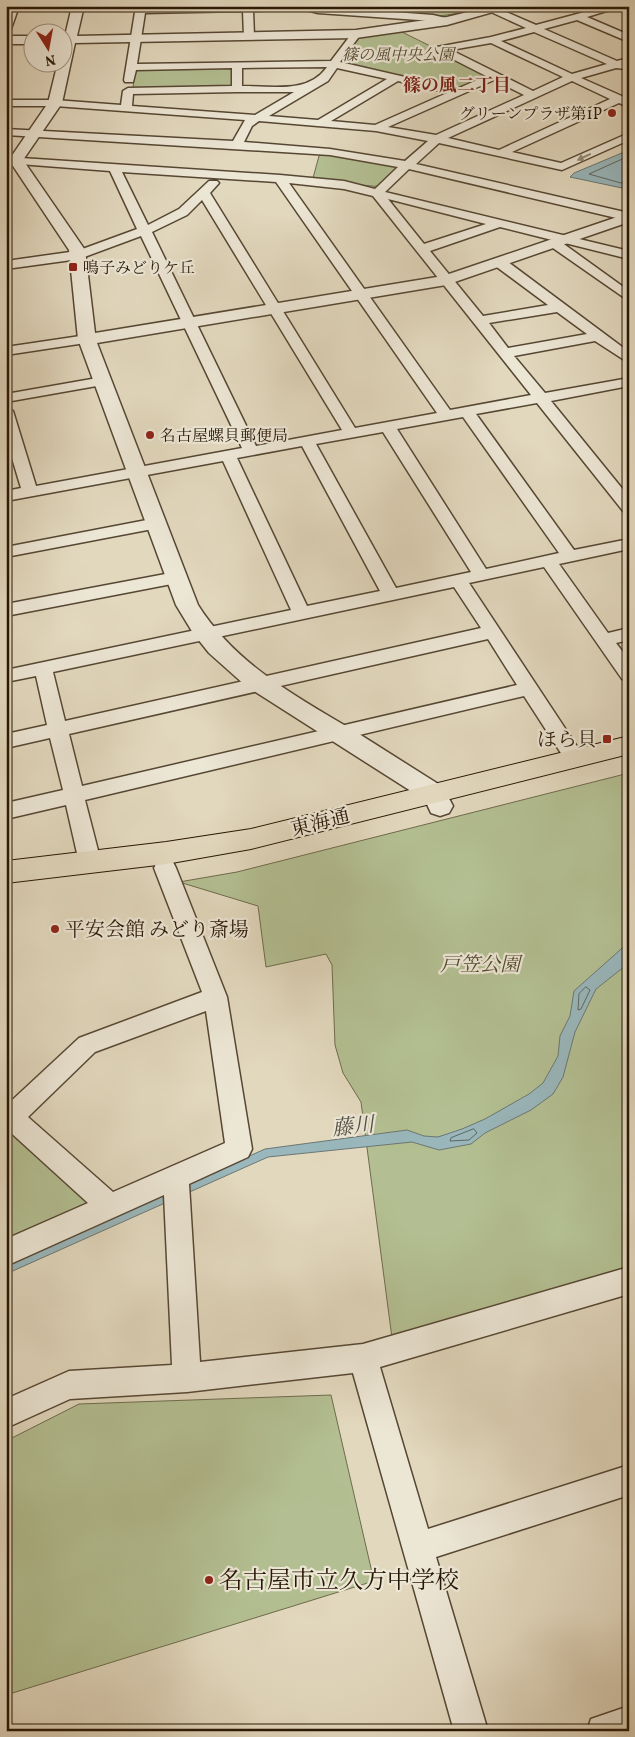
<svg xmlns="http://www.w3.org/2000/svg" width="635" height="1737" font-family="Vollkorn,'Noto Serif JP',serif">
  <style>
    .green { fill: #b3bf92; stroke: #6e6b4c }
    .water { fill: #99b7bc; stroke: #6c7773 }
    .lines { fill: none; stroke-linecap: round; stroke-linejoin: round }
    .shore { stroke: #606760; stroke-width: 1 }
    .minor-casing { stroke: #564733; stroke-width: 3 }
    .tertiary-casing { stroke: #564733; stroke-width: 3 }
    .primary-casing { stroke: #281705; stroke-width: 2 }
    .minor { fill: #ece6d5; fill-rule: evenodd }
    .tertiary { fill: #ece6d5; fill-rule: evenodd }
    .primary { fill: #e2d8be; fill-rule: evenodd }
    .oneway { fill: #948977 }
    .poi-dot { fill: #8f2418; stroke: #ece6d5; stroke-width: 2 }
    .labels { text-anchor: middle; stroke-width: 4.5; stroke-linejoin: round; paint-order: stroke }
    .far-park-label { font-size: 16px; font-style: italic; fill: #52492f; stroke: #ece6d5 }
    .far-poi-label { font-size: 16px; fill: #281705; stroke: #ece6d5; text-anchor: start }
    .far-neighbourhood-label { font-size: 18px; font-weight: bold; fill: #7a1f14; stroke: #ece6d5 }
    .poi-label { font-size: 20px; fill: #281705; stroke: #ece6d5; text-anchor: end }
    .street-label { font-size: 20px; fill: #281705; stroke: #ece6d5 }
    .park-label { font-size: 20px; font-style: italic; fill: #52492f; stroke: #ece6d5 }
    .water-label { font-size: 21px; font-style: italic; fill: #504f45; stroke: #ece6d5 }
    .near-poi-label { font-size: 24px; fill: #281705; stroke: #ece6d5; text-anchor: start }
  </style>
  <rect width="100%" height="100%" fill="#e2d8be"/>
  <filter id="stains"><feTurbulence type="fractalNoise" baseFrequency=".004" numOctaves="4"/><feColorMatrix values="0 0 0 0 .2 0 0 0 0 .09 0 0 0 0 .02 0 0 0 .5 -.17"/></filter>
  <radialGradient id="worn" r=".72"><stop offset=".6" stop-color="#630" stop-opacity="0"/><stop offset="1" stop-color="#630" stop-opacity=".3"/></radialGradient>
  <g class="green">
    <path d="M427,6H474L479,8C458,13 428,22 408,11Z"/>
    <path d="M393,31L402,32L487,74L488,77L453,89L338,62L360,36Z"/>
    <path d="M235,68L234,87L133,88L135,69Z"/>
    <path d="M323,154L399,166L400,168C394,174 387,182 379,186C374,188 323,179 313,178L319,156Z"/>
    <path d="M629,773V1267L392,1338L361,1102L343,1073L335,1045L332,965L326,954L266,967L258,906L179,882L237,872Z"/>
    <path d="M22,1132L91,1198L88,1208L6,1243V1136Z"/>
    <path d="M331,1395L374,1581L6,1695V1441L79,1404Z"/>
  </g>
  <g class="water">
    <path d="M629,150V186L622,188L570,177L574,173Z"/>
    <path d="M629,942V963L596,989L575,1032L563,1077L553,1094L531,1110L485,1133L471,1144L439,1150L412,1142L268,1157L6,1274V1265L265,1149L407,1130L424,1136L438,1137L462,1129L485,1119L529,1094L543,1083L558,1056L560,1036L570,1016L574,991Z"/>
  </g>
  <g class="lines">
    <g class="shore">
      <path d="M629,156L589,174L621,183L629,181"/>
      <path d="M586,987L590,990L581,1009L578,1010L579,994Z"/>
      <path d="M474,1129L477,1133L469,1140L450,1141L451,1138Z"/>
    </g>
    <defs>
      <g id="minor">
        <path d="M9,6H19L11,29L6,32V15Z"/>
        <path d="M136,6H314L433,15L450,19L452,21L447,24L433,21L318,13L302,9L253,11L254,36L249,39L244,36L243,11L145,13L137,64L331,61L353,32L356,31L361,34L340,62L457,89L486,76L437,51V47L491,37L526,28L491,12V8H497L536,25L607,6H623L587,17L629,35V42L577,20L544,29L617,61L629,58L626,69L616,68L581,78L624,97L629,100V107L619,103L512,152L561,163L629,133V140L562,170L439,143L416,164L629,213V221L409,169L385,192L629,251V259L561,242L629,291V301L550,246L548,243L552,240L500,227L430,251L483,316L548,305L494,265L493,262L494,259H504L629,352V363L595,341L514,356L545,393L629,378V386L551,401L629,497V513L623,511L537,403L476,414L574,550L629,539V549L559,564L608,633L629,628V640L616,643L629,660V680L622,679L544,567L469,583L582,754L585,759L582,764L575,766L568,764L524,696L85,800L101,862L97,868L90,870L83,868L79,862L66,805L6,819V803L63,790L50,738L6,748V734L47,725L36,676L6,682V670L291,610L223,461L6,501V491L21,488L6,438V407L13,411L36,486L242,448L141,236L79,259L6,269V261L77,251L137,229L110,171L6,163V157L280,175L344,181L375,189L398,167L330,155L6,135V129L233,141L245,120L55,106H6V100H55L121,105L123,91L128,88L232,86V68L136,70L133,82H125L124,80ZM534,32L607,64L572,74L501,41ZM491,43L563,77L533,91L451,50ZM327,67C308,94 272,86 242,86V68ZM337,68L387,79L318,120L269,116L328,81ZM494,80L524,95L436,135L388,127ZM398,81L447,93L375,125L331,121ZM572,81L610,99L499,150L448,138ZM237,92H294L255,115L132,106L133,94ZM259,121L376,131L428,141L405,161L330,149L244,142L252,126ZM122,172L276,182L437,413L355,428L210,193L219,183L217,181H209L179,209L148,225ZM289,183L344,189L373,196L531,395L450,410ZM388,199L486,224L424,244ZM202,200L342,430L256,446L152,232L187,215ZM557,312L587,334L508,348L489,323ZM463,417L559,553L486,569L397,429ZM383,432L471,572L396,588L316,444ZM302,446L380,591L307,606L237,458ZM454,587L481,628L65,721L53,672ZM488,639L517,685L82,786L69,734Z"/>
        <path d="M87,335L92,336L94,339L92,342L6,355V347Z"/>
        <path d="M103,377L110,381L108,384L6,402V394Z"/>
        <path d="M157,518L163,519L165,523L163,527L6,557V547Z"/>
        <path d="M176,572L182,574L185,578L182,582L6,616V604Z"/>
        <path d="M165,860L173,862L176,868L227,997L252,1149L248,1157L189,1184L200,1362L363,1344L629,1267V1294L380,1367L428,1529L629,1465V1495L436,1557L488,1731H454L353,1373L187,1392L70,1399L6,1428V1399L69,1371L172,1365L164,1195L6,1266V1239L88,1203L10,1132L6,1133V1102L9,1103L79,1038L202,992L154,868L157,862ZM206,1011L225,1143L113,1192L28,1117L95,1052Z"/>
        <path d="M629,1706V1731H587L591,1719Z"/>
      </g>
      <g id="tertiary">
        <path d="M72,6H84L77,36L356,30L447,17L493,6H514L447,25L356,38L75,43L62,103L23,160L85,250L95,333L443,276L629,213V222L446,285L97,343L198,605C236,665 297,697 356,732C385,750 414,769 443,787L453,806L449,813L440,816L431,813L425,800L246,686L209,653L193,633L176,605L78,339L69,250L9,160L48,103L58,62H62V36H65Z"/>
        <rect x="6" y="36" width="26" height="8"/>
      </g>
      <path id="primary" d="M629,736V754L251,849L166,864L6,883V861L166,842L251,829Z"/>
    </defs>
    <use href="#minor" class="minor-casing"/>
    <use href="#tertiary" class="tertiary-casing"/>
    <use href="#primary" class="primary-casing"/>
    <use href="#minor" class="minor"/>
    <use href="#tertiary" class="tertiary"/>
    <use href="#primary" class="primary"/>
  </g>
  <defs><path id="oneway-solid" d="M-6-.8H1V-3.2L6.5 0L1 3.2V.8H-6Z" transform="scale(1.25)"/></defs>
  <use class="oneway" href="#oneway-solid" transform="translate(584 157) rotate(155)"/>
  <g class="poi-dot">
    <circle cx="612" cy="113" r="5"/>
    <rect x="68" y="262" width="10" height="10" rx="2.5"/>
    <circle cx="150" cy="435" r="5"/>
    <rect x="602" y="734" width="10" height="10" rx="2.5"/>
    <circle cx="55" cy="929" r="5"/>
    <circle cx="209" cy="1580" r="5"/>
  </g>
  <g class="labels">
    <g class="far-park-label">
      <text x="398" y="60">篠の風中央公園</text>
    </g>
    <g class="far-poi-label">
      <text x="602" y="119" text-anchor="end">グリーンプラザ第1P</text>
      <text x="83" y="273">鳴子みどりケ丘</text>
      <text x="160" y="441">名古屋螺貝郵便局</text>
    </g>
    <g class="far-neighbourhood-label">
      <text x="457" y="91">篠の風二丁目</text>
    </g>
    <g class="poi-label">
      <text x="597" y="746">ほら貝</text>
      <text x="65" y="936" text-anchor="start">平安会館 みどり斎場</text>
    </g>
    <g class="street-label">
      <text transform="translate(320 822) rotate(-14)" y="7">東海通</text>
    </g>
    <g class="park-label">
      <text x="480" y="971">戸笠公園</text>
    </g>
    <g class="water-label">
      <text transform="translate(353 1126) rotate(-6)" y="7">藤川</text>
    </g>
    <g class="near-poi-label">
      <text x="219" y="1588">名古屋市立久方中学校</text>
    </g>
  </g>
  <rect width="635" height="1737" fill="none" stroke="#e2d8be" stroke-width="25"/>
  <rect x="8" y="8" width="620" height="1722" fill="none" stroke="#281705" stroke-width="2.5"/>
  <rect x="12" y="12" width="610" height="1712" fill="none" stroke="#281705"/>
  <g transform="translate(48 48) rotate(169)"><circle r="24" fill="#ece6d5" stroke="#9e9382"/>
  <path d="M0-4L9 19L0 12L-9 19Z" fill="#8f2418"/>
  <text y="-8" font-size="14" font-weight="bold" text-anchor="middle" fill="#281705">N</text>
  </g>
  <rect width="100%" height="100%" filter="url(#stains)"/>
  <rect width="100%" height="100%" fill="url(#worn)"/>
</svg>
